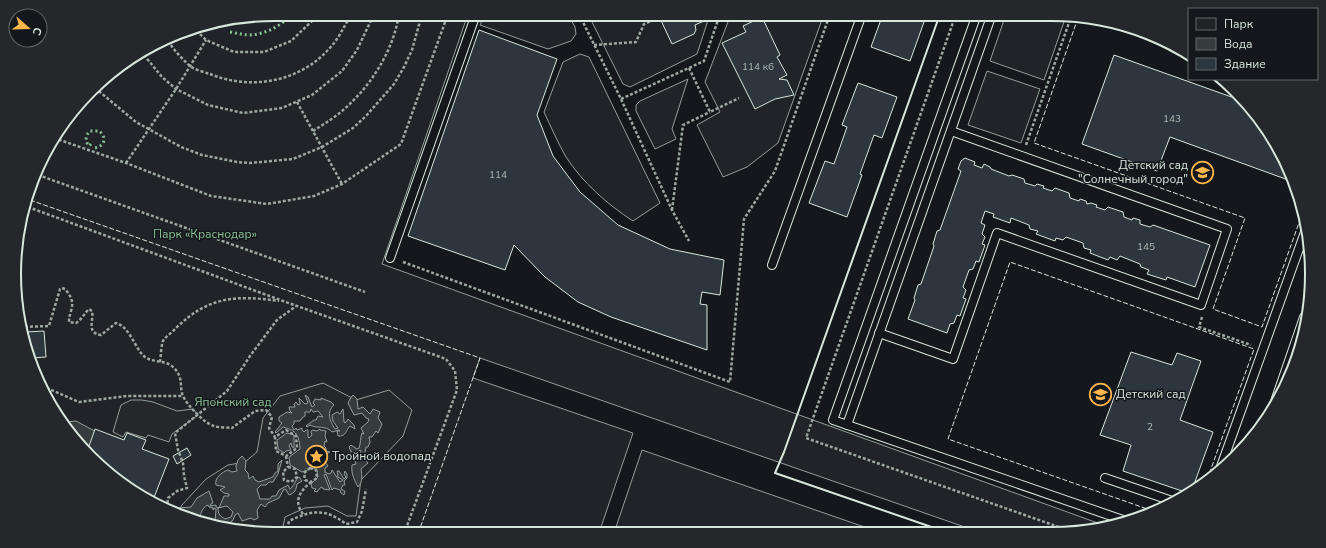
<svg xmlns="http://www.w3.org/2000/svg" width="1326" height="548" font-family="'Nunito Sans',sans-serif">
  <style>
    .green { fill: #202428; stroke: #939e99 }
    .parking { fill: #24282b; stroke: #939e99 }
    .water { fill: #363b3e; stroke: #939e99; fill-rule: evenodd }
    .building { fill: #2c363c; stroke: #d8e6dc }
    .lines { fill: none; stroke-linecap: round; stroke-linejoin: round }
    .lane-casing { stroke: #d8e6dc; stroke-width: 10 }
    .path { stroke: #9da8a2; stroke-width: 2.5; stroke-dasharray: 3 2; stroke-linecap: butt }
    .lane { stroke: #14181c; stroke-width: 8 }
    .hedge { stroke: #8ac095; stroke-width: 3; stroke-dasharray: 2 3; stroke-linecap: butt }
    .fence { stroke: #d8e6dc; stroke-width: 1; stroke-dasharray: 5 2; stroke-linecap: butt }
    .wall { stroke: #d8e6dc; stroke-width: 2 }
    .labels { text-anchor: middle; stroke-width: 3; stroke-linejoin: round; paint-order: stroke }
    .number-label { font-size: 10px; fill: #adbab4 }
    .poi-label { font-size: 12px; fill: #d8e6dc; stroke: #14181c; text-anchor: start }
    .park-label { font-size: 12px; fill: #8ac095; stroke: #14181c }
    .rim { fill: none; stroke: #d8e6dc; stroke-width: 2 }
  </style>
  <rect width="100%" height="100%" fill="#14181c"/>
  <g class="green">
    <path d="M274,14H468L382,264L1106,526L1086,532H979L480,358L473,378L633,433L599,533L274,534L191,520L116,480L49,404L19,324L16,240L49,144L103,78L190,28Z"/>
    <path d="M550,14H568L575,27L576,34L571,41L548,49L480,25L482,21C507,22 527,21 550,14Z"/>
    <path d="M588,14H710L697,54L630,87L623,84Z"/>
    <path d="M731,14H824L778,143L747,167L723,177L697,125L720,112L705,82Z"/>
    <path d="M1006,14H1052L1066,16L1044,80L990,61Z"/>
    <path d="M580,54L589,57L660,203L633,221C607,204 583,183 566,157C558,143 551,127 544,112L563,62Z"/>
    <path d="M987,71L1040,89L1021,143L968,125Z"/>
    <path d="M688,79L672,129L676,139L655,149L636,111V105L640,101Z"/>
    <path d="M642,450L879,532L614,533Z"/>
  </g>
  <g class="parking">
    <path d="M323,383L356,400L389,390L412,410L403,436L361,480L356,516H347L328,506L305,508L285,517L282,532L283,534H274L191,520L181,515V506L206,479L228,465L245,462L257,452L263,418L280,396Z"/>
    <path d="M131,400H142L153,402L177,411L193,409L198,415L172,434L169,442L148,435L146,438L126,432L123,437L113,432L121,405Z"/>
  </g>
  <g class="water">
    <path d="M305,395L308,397L312,407L315,405L313,403L315,399L321,400V398L331,402L334,405C326,412 330,421 335,429L338,428L333,421L332,415L337,412L340,414L343,409L344,422L345,423L348,419L354,425L355,429L350,426C346,430 346,437 338,436L337,431H340L339,430L332,432C326,425 317,429 310,425L307,427L306,426L314,420H316L318,416L323,417L318,411L313,412L311,409L310,412H305V416L302,418L300,421H294V424L292,426L294,430L296,428L297,430L302,428V430L304,432L306,430H308V437L309,438L312,435L311,432L312,430L317,431L320,429V430L326,431L325,436L327,442L325,441L324,446L326,448V451L330,452L326,454V456L323,459L328,466L325,468V472L329,474L331,473L332,470L340,482L343,480L338,477L337,471H339L344,479L346,477L344,474L345,471L347,474V478L344,481L345,485H343L341,489L345,491L344,495L341,493L340,490L334,488L332,490L326,474L324,475L330,490L323,489L322,487L320,488L317,492L314,491L316,489L312,488L311,484L318,477L317,470L313,468L302,472L290,465L289,457L300,449C299,435 297,431 283,427L276,433L275,432L282,423L279,421V417L287,412L292,413L290,411L289,407H295L294,404L296,402L298,405L300,404L299,398L305,404L308,403Z"/>
    <path d="M353,395L357,399L358,409L363,407L370,414L373,409L380,412L378,418L382,424L378,433L376,431L372,437H369L370,442L368,447H366L364,458L368,463L361,469C362,475 363,482 358,487C354,479 351,474 352,465L356,464L353,456L360,454L361,451L360,450L358,452L356,451L351,452L349,447L351,445L357,449L359,448C361,443 360,438 362,433L364,434L361,428L368,422L369,419L366,418L362,413L354,415L348,403L350,399Z"/>
    <path d="M76,421L102,435L94,456L65,422Z"/>
    <path d="M287,433L294,435V448L292,447L291,443L289,446L291,450L286,451L284,453L278,449L277,440Z"/>
    <path d="M242,456L246,461L245,470L248,473L249,479L253,476L255,480L259,482L273,477L275,473L278,471V464L282,460L278,474L273,482H269L266,485H261L257,489L260,499H270L272,496H276L279,490L288,485L290,489C295,485 295,480 299,477L302,481L297,484C296,490 295,493 289,495L286,490L284,489L279,498L268,503L265,507L261,504L257,510L258,518L254,520L251,518L242,521L238,513L235,515L233,520L226,526L220,525L215,522L216,509L214,508L213,510V508L209,507L208,505C200,508 202,516 197,521L191,520L176,512L178,508L191,507L197,498L209,491L213,503L211,504L210,506L216,505V507L219,508L224,496H229V494L224,493L220,490L225,487L216,485C214,478 222,472 228,470L232,472L237,471L236,466L238,460ZM227,506L233,512L231,517L225,519C220,516 218,514 218,508Z"/>
  </g>
  <g class="building">
    <path d="M658,14H703L706,20L695,25L696,30L694,34L672,44Z"/>
    <path d="M883,14H915L914,18L924,22L910,61L871,47Z"/>
    <path d="M762,17L780,55L777,57L787,75L779,79L787,80L794,95L775,99L755,109L722,43L746,32L743,26Z"/>
    <path d="M479,30L557,59L537,115L553,156L580,192L618,225L670,249L724,260L720,295L702,292L700,304L707,305V350L611,317L578,302L545,277L514,245L505,270L408,236Z"/>
    <path d="M1114,55L1240,100L1285,159L1291,181L1170,137L1157,171L1082,144Z"/>
    <path d="M858,83L897,97L882,138L874,135L860,174L862,175L847,217L809,203L825,161L834,164L847,127L842,125Z"/>
    <path d="M965,158L975,162L974,165L982,168L984,164L990,167L991,169L1009,176L1012,175L1024,179L1025,183L1035,186L1037,184L1044,186L1043,188L1052,191L1055,188L1069,193L1070,198L1079,201L1080,199L1086,201L1087,204L1091,203L1097,205L1096,207L1105,210L1108,207L1123,212L1124,217L1132,220L1133,218L1140,220V224L1150,227L1153,225L1210,245L1195,287L1167,277L1166,280L1147,274L1149,270L1141,267L1140,264L1120,256L1117,260L1110,257L1108,260L1090,253L1091,250L1084,248L1083,243L1066,237L1063,240L1056,238L1055,241L1036,234L1038,231L1030,229L1029,225L1011,218L1010,223L993,217L994,214L985,211L981,223L985,225L982,234L985,237L982,244L985,245L979,262L976,261L973,269L969,270L963,287L966,290L963,298L966,299L960,316L957,315L954,323L950,324L947,333L908,319L915,300L914,298L918,285L921,284L934,246L933,244L937,231L940,230L961,171L958,169L961,161Z"/>
    <path d="M44,331L46,357L32,358L27,347L26,332Z"/>
    <path d="M1131,352L1172,365L1177,353L1201,361L1180,420L1213,432L1192,490L1188,493L1123,471L1131,445L1100,435Z"/>
    <path d="M95,429L124,440L127,433L146,440L142,449L169,459L153,500L116,480L88,449Z"/>
    <path d="M187,448L191,455L177,464L173,456Z"/>
  </g>
  <g class="lines">
    <defs>
      <g id="lane">
        <path d="M977,14L833,420L1123,520"/>
        <path d="M390,258L476,14"/>
        <path d="M772,265L862,14"/>
        <path d="M879,333L953,359L997,233L1201,305L1227,229L951,131"/>
        <path d="M1270,416L1304,317"/>
        <path d="M847,425L992,14"/>
        <path d="M1219,472L1305,232"/>
        <path d="M1105,478L1175,502"/>
      </g>
    </defs>
    <use href="#lane" class="lane-casing"/>
    <g class="path">
      <path d="M579,14L621,99L672,210L689,241"/>
      <path d="M766,14V15"/>
      <path d="M956,14L806,438L1073,532"/>
      <path d="M193,27L206,40L234,52H264L291,41L313,20L315,14"/>
      <path d="M168,41C174,50 182,59 190,66C195,70 204,72 210,74C257,93 311,79 339,36C343,28 348,22 350,14"/>
      <path d="M594,45L636,42L644,24L656,19"/>
      <path d="M144,55L162,77L176,89L208,105L243,113L282,108L312,95L342,71L357,50L374,14"/>
      <path d="M689,68L710,112L739,98"/>
      <path d="M95,88L136,122L181,147L202,155L237,162L250,163L293,159L322,147L353,128L366,116L394,84L404,67L412,50L422,14"/>
      <path d="M621,99L704,61L720,14"/>
      <path d="M297,102L342,184"/>
      <path d="M313,131C321,126 329,121 337,115C368,91 393,53 399,14"/>
      <path d="M54,138L126,163L211,196L267,204L314,196L342,184L401,144L448,14"/>
      <path d="M1026,145L1071,17"/>
      <path d="M126,163L176,89L206,40"/>
      <path d="M38,175L365,292"/>
      <path d="M28,207L283,301L446,359L455,371L457,390L404,534"/>
      <path d="M672,210L683,125L710,112"/>
      <path d="M403,262L730,382L744,219L775,171L830,14"/>
      <path d="M1202,317L1199,327L1251,345"/>
      <path d="M20,327L49,326L60,289L62,288L65,289C71,296 74,302 71,311C70,315 69,317 69,322L76,323C82,319 84,314 89,309L92,311C94,321 86,333 101,335L116,323C128,326 134,344 141,353C150,365 165,358 174,368C184,378 179,387 183,396C187,405 205,424 214,426C219,428 227,427 232,428L255,411L266,410L272,417L269,428L275,437"/>
      <path d="M160,362C161,356 161,346 163,341C166,336 173,332 176,328C209,296 236,295 279,301"/>
      <path d="M42,386L79,402L127,396H183"/>
      <path d="M286,430L296,436L297,448L286,456L276,451L275,437Z"/>
      <path d="M286,456L288,467"/>
      <path d="M288,467L295,469L297,477L291,482L284,480L283,472Z"/>
      <path d="M310,468L316,470L317,478L311,482L305,480L304,473Z"/>
      <path d="M167,508L168,498L177,491L187,488L184,476L183,463L178,450L175,433L227,391L250,356L277,320L296,306"/>
      <path d="M303,514C293,501 300,491 311,482"/>
      <path d="M286,534L289,521C312,510 325,508 346,524L357,522L362,511L366,489"/>
    </g>
    <use href="#lane" class="lane"/>
    <g class="hedge">
      <path d="M230,32C237,33 243,35 250,35C266,34 281,26 292,14"/>
      <path d="M91,144L89,146C85,141 85,136 90,131H99C107,137 105,146 95,148V146"/>
    </g>
    <g class="fence">
      <path d="M1078,18L1034,143L1245,218L1213,309L1262,327L1301,217"/>
      <path d="M30,200L480,358L418,534"/>
      <path d="M1153,511L948,439L1010,262L1254,349L1207,480"/>
    </g>
    <path class="wall" d="M940,14L784,452L775,473L946,532"/>
  </g>
  <defs>
    <symbol id="school-ring" viewBox="-11 -11 22 22"><circle r="9.5" fill="#14181c" stroke="#ffb74d" stroke-width="1.5"/><path d="M0-5L7-2L0 1L-7-2ZM-4 1L0 2.5L4 1V4Q0 6-4 4Z" fill="#ffb74d"/></symbol>
    <symbol id="sight-ring" viewBox="-11 -11 22 22"><circle r="9.5" fill="#14181c" stroke="#ffb74d" stroke-width="1.5"/><path d="M0-6L1.8-2.2L6-1.7L2.9 1.2L3.7 5.4L0 3.3L-3.7 5.4L-2.9 1.2L-6-1.7L-1.8-2.2Z" fill="#ffb74d"/></symbol>
  </defs>
  <g fill-rule="evenodd">
    <use href="#school-ring" x="1190" y="160" width="25" height="25"/>
    <use href="#school-ring" x="1088" y="382" width="25" height="25"/>
    <use href="#sight-ring" x="304" y="444" width="25" height="25"/>
  </g>
  <g class="labels">
    <g class="number-label">
      <text x="758" y="70">114 к6</text>
      <text x="1172" y="122">143</text>
      <text x="498" y="178">114</text>
      <text x="1146" y="250">145</text>
      <text x="1150" y="430">2</text>
    </g>
    <g class="poi-label">
      <text x="1188" y="169" text-anchor="end">Детский сад<tspan x="1188" dy="14">"Солнечный город"</tspan></text>
      <text x="1116" y="398">Детский сад</text>
      <text x="332" y="460">Тройной водопад</text>
    </g>
    <g class="park-label">
      <text x="205" y="238">Парк «Краснодар»</text>
      <text x="233" y="406">Японский сад</text>
    </g>
  </g>
  <path d="M0 0H1326V548H0ZM274 21H1052A253 253 0 0 1 1305 274V274A253 253 0 0 1 1052 527H274A253 253 0 0 1 21 274V274A253 253 0 0 1 274 21Z" fill="#24282b" fill-rule="evenodd"/>
  <path class="rim" d="M274 21H1052A253 253 0 0 1 1305 274V274A253 253 0 0 1 1052 527H274A253 253 0 0 1 21 274V274A253 253 0 0 1 274 21Z"/>
  <rect x="1188" y="8" width="130" height="72" fill="#14181c" stroke="#626a69"/>
  <rect x="1196" y="18" width="20" height="12" fill="#202428" stroke="#626a69"/>
  <text x="1224" y="28" font-size="12" fill="#d8e6dc">Парк</text>
  <rect x="1196" y="38" width="20" height="12" fill="#363b3e" stroke="#626a69"/>
  <text x="1224" y="48" font-size="12" fill="#d8e6dc">Вода</text>
  <rect x="1196" y="58" width="20" height="12" fill="#2c363c" stroke="#626a69"/>
  <text x="1224" y="68" font-size="12" fill="#d8e6dc">Здание</text>
  <g transform="translate(28 28) rotate(110)"><circle r="19" fill="#14181c" stroke="#626a69"/>
  <path d="M0-3L7 15L0 10L-7 15Z" fill="#ffb74d"/>
  <text y="-6" font-size="11" font-weight="bold" text-anchor="middle" fill="#d8e6dc">С</text>
  </g>
</svg>
